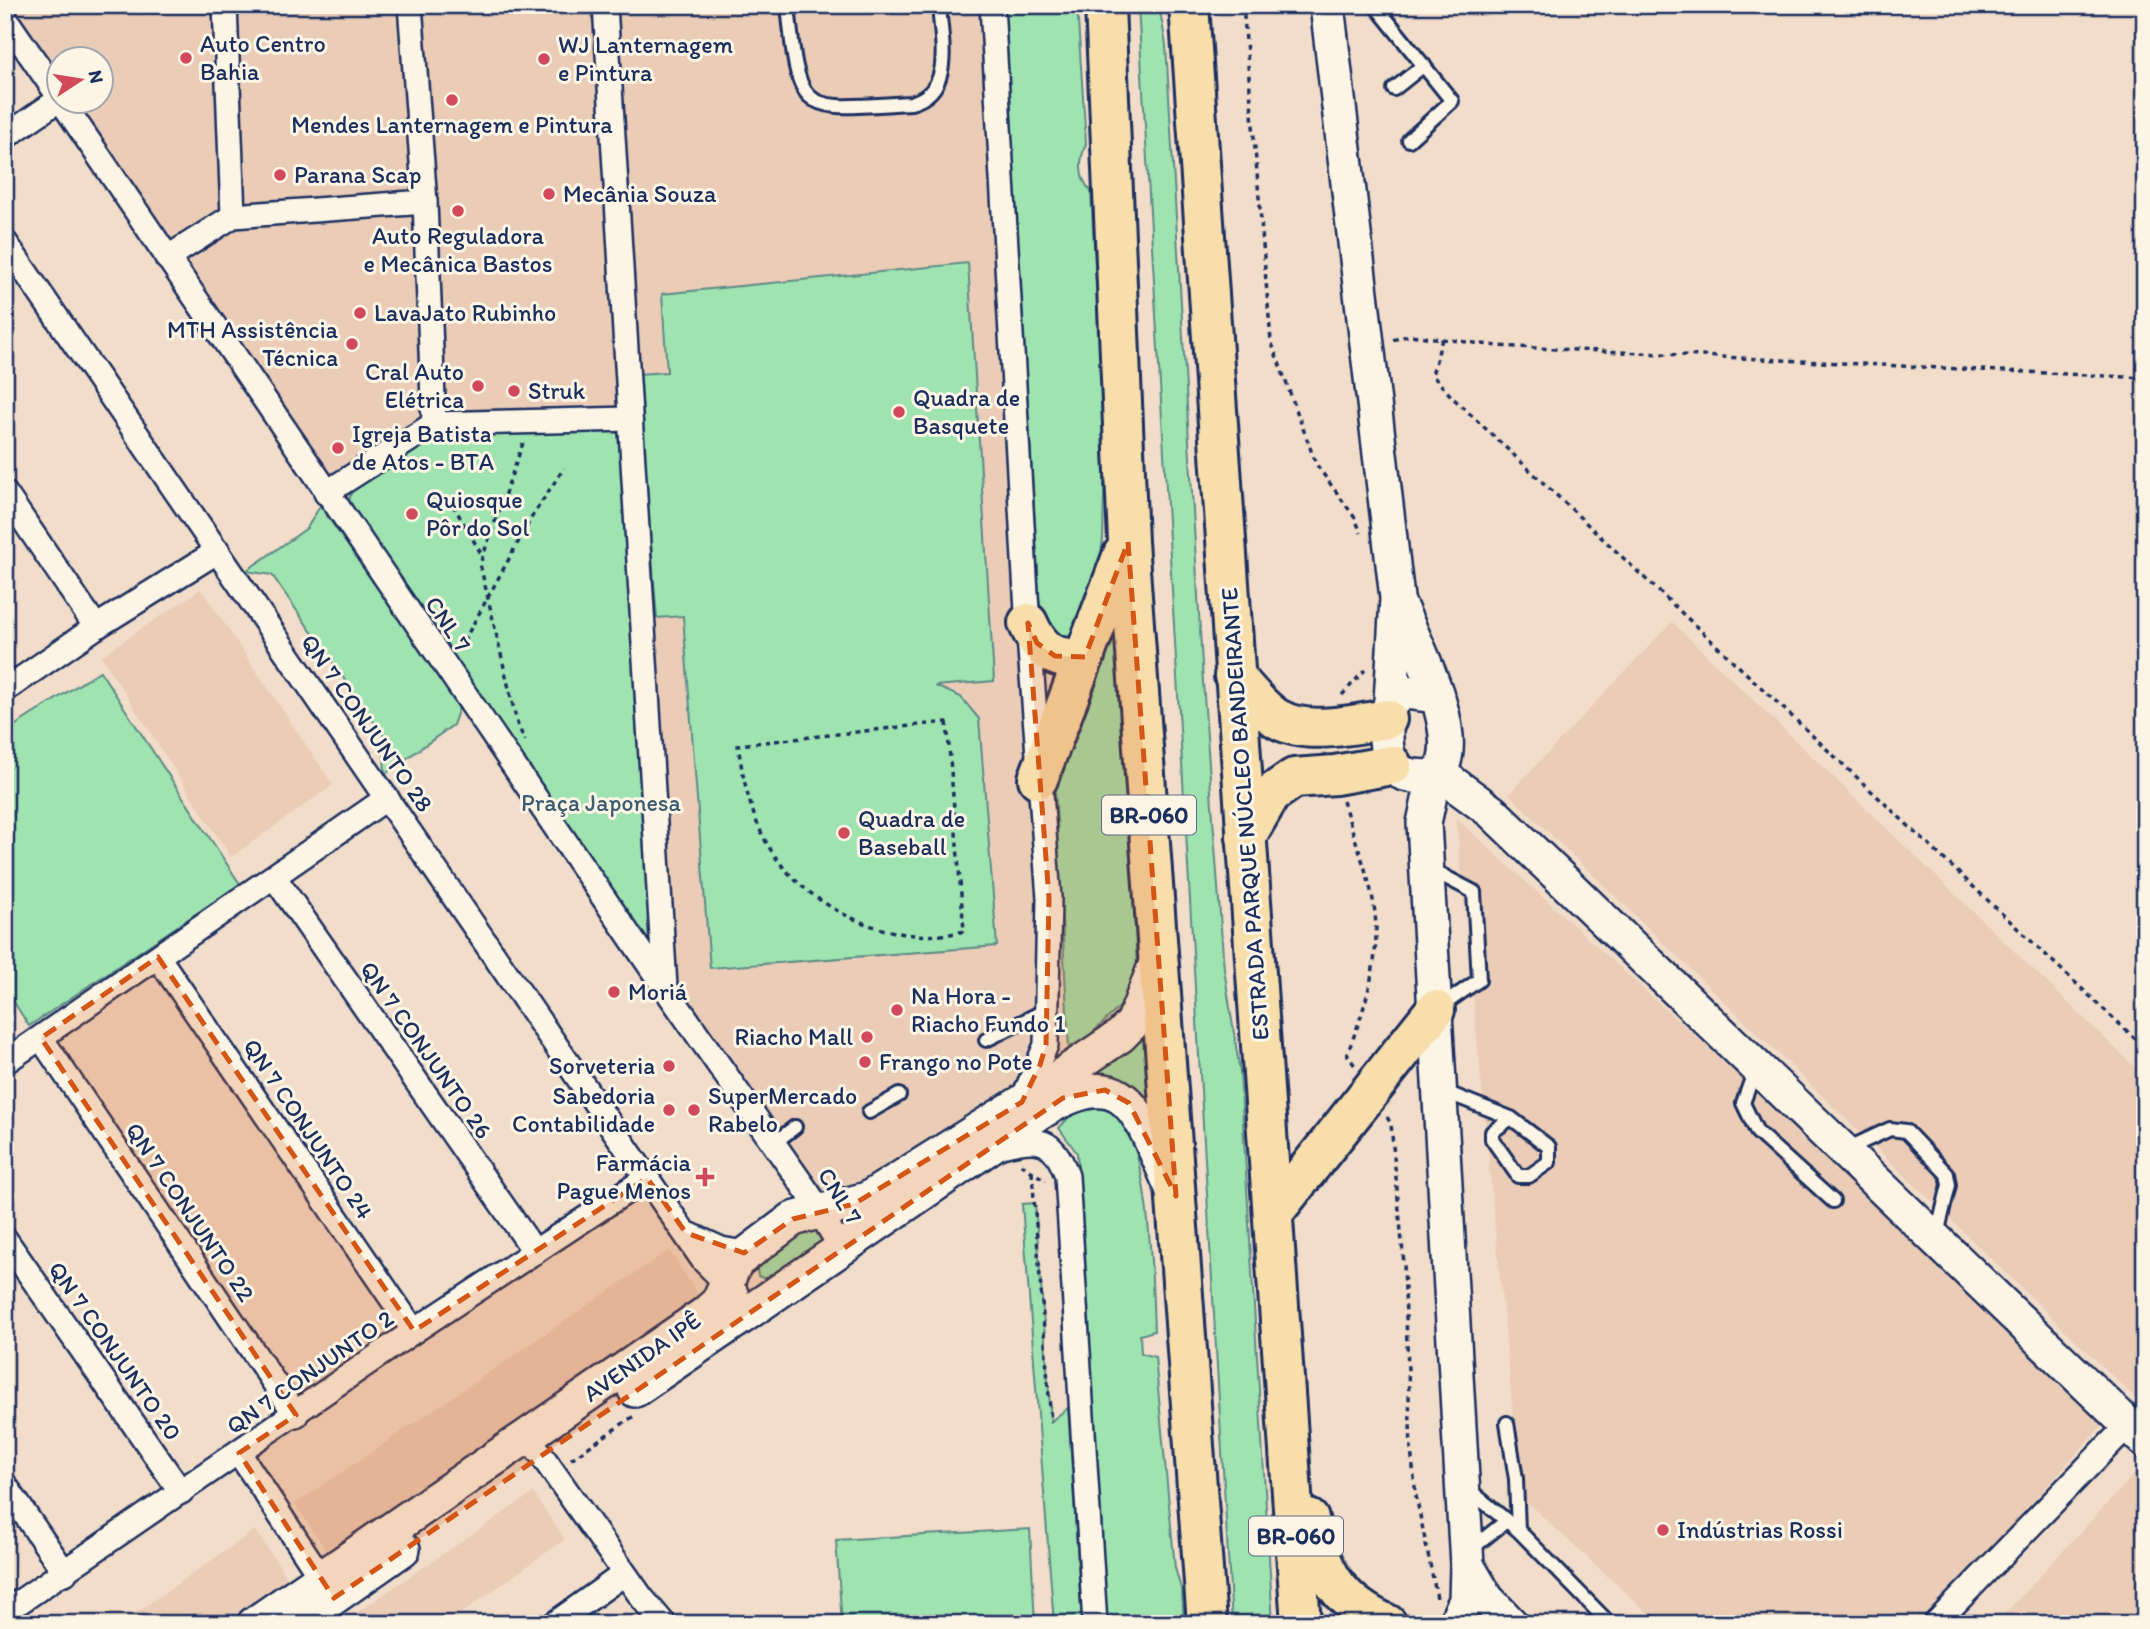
<svg xmlns="http://www.w3.org/2000/svg" width="2150" height="1629" font-family="Itim,sans-serif">
  <style>
    .built { fill: #eaccb7 }
    .green { fill: #9fe4b0; stroke: #5d8a87; stroke-width: 2 }
    .lines { fill: none; stroke-linecap: round; stroke-linejoin: round }
    .lane-casing { stroke: #1b2f5e; stroke-width: 18 }
    .street-casing { stroke: #1b2f5e; stroke-width: 28 }
    .secondary-casing { stroke: #1b2f5e; stroke-width: 38 }
    .highway-casing { stroke: #1b2f5e; stroke-width: 44 }
    .path { stroke: #1b2f5e; stroke-width: 3.5; stroke-dasharray: 5 5; stroke-linecap: butt }
    .lane { stroke: #fcf5e5; stroke-width: 12 }
    .street { stroke: #fcf5e5; stroke-width: 23 }
    .secondary { stroke: #fcf5e5; stroke-width: 33 }
    .highway { stroke: #f8deab; stroke-width: 38 }
    .marked { fill: #d45514; fill-opacity: 0.2; stroke: #d45514; stroke-width: 5; stroke-dasharray: 14 9; stroke-linejoin: round }
    .poi-dot { fill: #d1495b; stroke: #fcf5e5; stroke-width: 2.5 }
    .labels { text-anchor: middle; stroke-width: 6; stroke-linejoin: round; paint-order: stroke }
    .shield { fill: #fcf5e5; stroke: #5e6a86; stroke-width: 2 }
    .shield-label { font-size: 23px; font-weight: bold; fill: #1b2f5e }
    .poi-label { font-size: 24px; fill: #1b2f5e; stroke: #fcf5e5; text-anchor: start }
    .street-label { font-size: 24px; fill: #1b2f5e; stroke: #fcf5e5 }
    .park-label { font-size: 24px; fill: #3c5c72; stroke: #fcf5e5 }
  </style>
  <rect width="100%" height="100%" fill="#f1ddca"/>
  <filter id="ink" filterUnits="userSpaceOnUse"><feTurbulence type="fractalNoise" baseFrequency=".0143" numOctaves="2"/><feDisplacementMap in="SourceGraphic" scale="14" xChannelSelector="R" yChannelSelector="G"/><feConvolveMatrix kernelMatrix="1 2 1 2 8 2 1 2 1" color-interpolation-filters="sRGB"/></filter>
  <g filter="url(#ink)">
    <g class="built">
      <path d="M5,5H1002L1052,986L1035,1084L819,1212L68,102H102V60H60L59,89Z"/>
      <path d="M201,589L333,785L231,857L101,656Z"/>
      <path d="M1672,622L2145,1077V1407L1509,794Z"/>
      <path d="M1456,818L2111,1415L1923,1624H1660L1521,1497Z"/>
      <path d="M669,1250L700,1297L327,1552L295,1504Z"/>
      <path d="M2144,1464L2145,1624H1995Z"/>
      <path d="M533,1493L565,1539L446,1624H340Z"/>
      <path d="M255,1530L289,1580L222,1624H120Z"/>
    </g>
    <g class="green">
      <path d="M1004,5H1077L1086,144C1079,160 1078,178 1091,191L1105,450L1103,539L1095,596L1063,652L1040,611Z"/>
      <path d="M1138,5H1159L1166,45L1203,682L1224,969L1240,1072L1273,1624H1232Z"/>
      <path d="M968,263L994,681L935,686L961,697L979,719L997,946L710,968L683,616L657,618L637,374L667,372L662,294Z"/>
      <path d="M607,428L619,434L622,444L650,945L353,510L349,500L352,490L431,438L444,433Z"/>
      <path d="M320,506L460,705L453,725L385,774L383,735L272,575L246,571L307,528Z"/>
      <path d="M1118,613L1137,968L1125,1002L1089,1036L1069,1049L1055,790L1066,746Z"/>
      <path d="M100,671L240,884L29,1026L5,988V732Z"/>
      <path d="M1146,1020L1148,1102C1130,1077 1115,1071 1085,1072Z"/>
      <path d="M1087,1103C1100,1107 1111,1110 1120,1120C1151,1153 1152,1284 1154,1331L1140,1335L1141,1353L1155,1357L1175,1568L1182,1592L1184,1624H1107L1077,1153L1059,1128L1076,1109Z"/>
      <path d="M1035,1203L1051,1421L1068,1408L1082,1624H1054L1022,1204Z"/>
      <path d="M819,1229L823,1237L821,1246C805,1258 779,1287 758,1276L756,1265L801,1230Z"/>
      <path d="M1030,1529L1035,1624H842L836,1540Z"/>
    </g>
    <g class="lines">
      <defs>
        <g id="lane">
          <path d="M788,5C799,119 802,109 911,103C955,91 941,40 939,5"/>
          <path d="M1375,5L1452,101L1409,140"/>
          <path d="M1394,89L1424,65"/>
          <path d="M1430,869L1474,892L1479,980L1437,1009"/>
          <path d="M986,1040L1046,1010"/>
          <path d="M1755,1070L1743,1103L1757,1132L1833,1201"/>
          <path d="M1443,1091L1511,1118L1549,1147V1162L1529,1176H1518L1492,1139V1132L1511,1118"/>
          <path d="M869,1112L899,1095"/>
          <path d="M774,1143L795,1127"/>
          <path d="M1847,1149L1890,1129L1906,1131L1947,1174L1949,1185L1937,1234"/>
          <path d="M1507,1423L1516,1479L1518,1530"/>
          <path d="M1468,1489L1518,1530L1610,1624"/>
          <path d="M1470,1550L1505,1522"/>
        </g>
        <g id="street">
          <path d="M225,5L233,216"/>
          <path d="M410,5L425,202L434,424"/>
          <path d="M605,5L665,987"/>
          <path d="M992,5L1027,611L1049,898L1046,1045L1023,1099"/>
          <path d="M5,18L60,98"/>
          <path d="M62,102L665,988L809,1194L841,1248"/>
          <path d="M5,137L60,99"/>
          <path d="M5,242L703,1260L736,1293"/>
          <path d="M167,258L233,216L425,202"/>
          <path d="M5,493L96,627"/>
          <path d="M326,493L434,424L630,419"/>
          <path d="M5,690L96,627L218,551"/>
          <path d="M275,878L535,1252"/>
          <path d="M158,957L414,1331"/>
          <path d="M41,1038L296,1415"/>
          <path d="M5,1062L387,798"/>
          <path d="M1002,1146C1038,1136 1054,1138 1067,1176L1095,1624"/>
          <path d="M686,1233L721,1249L744,1253"/>
          <path d="M5,1239L181,1492"/>
          <path d="M528,1436L642,1598L664,1624"/>
          <path d="M239,1453L328,1588"/>
          <path d="M5,1485L65,1573"/>
          <path d="M5,1612L414,1331L647,1178"/>
          <path d="M554,1624L624,1574"/>
          <path d="M1935,1624L2128,1425"/>
        </g>
        <g id="secondary">
          <path d="M1327,5L1397,598L1391,702"/>
          <path d="M1400,607C1415,643 1471,746 1434,777C1424,777 1410,777 1400,772C1381,762 1385,719 1391,702L1404,692L1436,696"/>
          <path d="M1439,773L1492,812L2145,1441"/>
          <path d="M1434,777L1424,823L1467,1565L1466,1600L1455,1624"/>
          <path d="M635,1390L1038,1114C1129,1056 1138,1115 1172,1188"/>
          <path d="M1467,1565L1487,1599L1511,1624"/>
          <path d="M254,1624L706,1313L718,1302L736,1262L793,1219L867,1199L1022,1102L1120,1036L1133,1023L1158,958"/>
          <path d="M296,1624L403,1549"/>
        </g>
        <g id="highway">
          <path d="M1105,5L1128,542L1207,1624"/>
          <path d="M1189,5L1301,1624"/>
          <path d="M1028,623C1039,649 1056,664 1085,656"/>
          <path d="M1234,676C1247,690 1261,709 1278,719C1307,736 1355,724 1387,719"/>
          <path d="M1038,779L1123,554"/>
          <path d="M1246,837L1271,794L1294,778L1335,775L1392,765"/>
          <path d="M1274,1212L1435,1010"/>
          <path d="M1309,1519C1322,1571 1336,1601 1387,1624"/>
        </g>
      </defs>
      <use href="#lane" class="lane-casing"/>
      <use href="#street" class="street-casing"/>
      <use href="#secondary" class="secondary-casing"/>
      <use href="#highway" class="highway-casing"/>
      <g class="path">
        <path d="M1243,5L1271,341L1316,464L1355,518L1361,533"/>
        <path d="M1442,339L1432,375L1453,398L2145,1048"/>
        <path d="M1393,340L1410,335L1498,346L2145,378"/>
        <path d="M523,443L480,564L517,723L525,741"/>
        <path d="M453,505L483,557"/>
        <path d="M459,650L533,515L564,468"/>
        <path d="M1342,695L1365,670"/>
        <path d="M947,722L964,931C895,950 805,908 769,847C751,817 743,780 738,745Z"/>
        <path d="M1343,801C1352,832 1365,864 1372,895C1384,950 1367,1004 1347,1054L1355,1066"/>
        <path d="M1387,1117L1391,1124L1404,1264L1411,1449L1416,1496L1437,1598"/>
        <path d="M1021,1164L1046,1181"/>
        <path d="M1032,1172L1051,1422"/>
        <path d="M571,1459L634,1416"/>
      </g>
      <use href="#lane" class="lane"/>
      <use href="#street" class="street"/>
      <use href="#secondary" class="secondary"/>
      <use href="#highway" class="highway"/>
    </g>
  </g>
  <path class="marked" d="M1128,542L1176,1196L1129,1103L1105,1090L1063,1098L334,1598L239,1453L296,1415L41,1038L158,957L414,1331L647,1178L686,1233L744,1253L793,1219L854,1204L1022,1102L1040,1065L1046,1045L1049,898L1028,623L1037,643L1055,656L1085,657Z"/>
  <g class="poi-dot">
    <circle cx="186" cy="58" r="7"/>
    <circle cx="544" cy="59" r="7"/>
    <circle cx="452" cy="100" r="7"/>
    <circle cx="280" cy="175" r="7"/>
    <circle cx="549" cy="194" r="7"/>
    <circle cx="458" cy="211" r="7"/>
    <circle cx="360" cy="313" r="7"/>
    <circle cx="352" cy="344" r="7"/>
    <circle cx="478" cy="386" r="7"/>
    <circle cx="514" cy="391" r="7"/>
    <circle cx="899" cy="412" r="7"/>
    <circle cx="338" cy="448" r="7"/>
    <circle cx="412" cy="514" r="7"/>
    <circle cx="844" cy="833" r="7"/>
    <circle cx="614" cy="992" r="7"/>
    <circle cx="897" cy="1010" r="7"/>
    <circle cx="867" cy="1037" r="7"/>
    <circle cx="865" cy="1062" r="7"/>
    <circle cx="669" cy="1066" r="7"/>
    <circle cx="669" cy="1110" r="7"/>
    <circle cx="694" cy="1110" r="7"/>
    <path d="M701.5 1166.5h7v7h7v7h-7v7h-7v-7h-7v-7h7z"/>
    <circle cx="1663" cy="1530" r="7"/>
  </g>
  <g class="labels">
    <g class="shield">
      <rect x="1102" y="795.5" width="94" height="39" rx="5"/>
      <rect x="1249" y="1516.5" width="94" height="39" rx="5"/>
    </g>
    <g class="shield-label">
      <text x="1149" y="823">BR-060</text>
      <text x="1296" y="1544">BR-060</text>
    </g>
    <g class="poi-label">
      <text x="200" y="52">Auto Centro<tspan x="200" dy="28">Bahia</tspan></text>
      <text x="558" y="53">WJ Lanternagem<tspan x="558" dy="28">e Pintura</tspan></text>
      <text x="452" y="133" text-anchor="middle">Mendes Lanternagem e Pintura</text>
      <text x="294" y="183">Parana Scap</text>
      <text x="563" y="202">Mecânia Souza</text>
      <text x="458" y="244" text-anchor="middle">Auto Reguladora<tspan x="458" dy="28">e Mecânica Bastos</tspan></text>
      <text x="374" y="321">LavaJato Rubinho</text>
      <text x="338" y="338" text-anchor="end">MTH Assistência<tspan x="338" dy="28">Técnica</tspan></text>
      <text x="464" y="380" text-anchor="end">Cral Auto<tspan x="464" dy="28">Elétrica</tspan></text>
      <text x="528" y="399">Struk</text>
      <text x="913" y="406">Quadra de<tspan x="913" dy="28">Basquete</tspan></text>
      <text x="352" y="442">Igreja Batista<tspan x="352" dy="28">de Atos - BTA</tspan></text>
      <text x="426" y="508">Quiosque<tspan x="426" dy="28">Pôr do Sol</tspan></text>
      <text x="858" y="827">Quadra de<tspan x="858" dy="28">Baseball</tspan></text>
      <text x="628" y="1000">Moriá</text>
      <text x="911" y="1004">Na Hora -<tspan x="911" dy="28">Riacho Fundo 1</tspan></text>
      <text x="853" y="1045" text-anchor="end">Riacho Mall</text>
      <text x="879" y="1070">Frango no Pote</text>
      <text x="655" y="1074" text-anchor="end">Sorveteria</text>
      <text x="655" y="1104" text-anchor="end">Sabedoria<tspan x="655" dy="28">Contabilidade</tspan></text>
      <text x="708" y="1104">SuperMercado<tspan x="708" dy="28">Rabelo</tspan></text>
      <text x="691" y="1171" text-anchor="end">Farmácia<tspan x="691" dy="28">Pague Menos</tspan></text>
      <text x="1677" y="1538">Indústrias Rossi</text>
    </g>
    <g class="street-label">
      <text transform="translate(448 624) rotate(56)" y="8">CNL 7</text>
      <text transform="translate(367 723) rotate(55)" y="8">QN 7 CONJUNTO 28</text>
      <text transform="translate(1245 814) rotate(-94)" y="8">ESTRADA PARQUE NÚCLEO BANDEIRANTE</text>
      <text transform="translate(426 1050) rotate(55)" y="8">QN 7 CONJUNTO 26</text>
      <text transform="translate(308 1129) rotate(56)" y="8">QN 7 CONJUNTO 24</text>
      <text transform="translate(840 1196) rotate(58)" y="8">CNL 7</text>
      <text transform="translate(190 1212) rotate(56)" y="8">QN 7 CONJUNTO 22</text>
      <text transform="translate(115 1351) rotate(55)" y="8">QN 7 CONJUNTO 20</text>
      <text transform="translate(642 1357) rotate(-35)" y="8">AVENIDA IPÊ</text>
      <text transform="translate(310 1372) rotate(-35)" y="8">QN 7 CONJUNTO 2</text>
    </g>
    <g class="park-label">
      <text x="601" y="811">Praça Japonesa</text>
    </g>
  </g>
  <rect width="2150" height="1629" fill="none" stroke="#fcf5e5" stroke-width="28"/>
  <rect x="14" y="14" width="2122" height="1601" fill="none" stroke="#1b2f5e" stroke-width="2.5" filter="url(#ink)"/>
  <g transform="translate(80 80) rotate(78)"><circle r="33" fill="#fcf5e5" stroke="#a2a6af" stroke-width="2"/>
  <path d="M0-5L12 26L0 18L-12 26Z" fill="#d1495b"/>
  <text y="-10" font-size="19" font-weight="bold" text-anchor="middle" fill="#1b2f5e">N</text>
  </g>
</svg>
